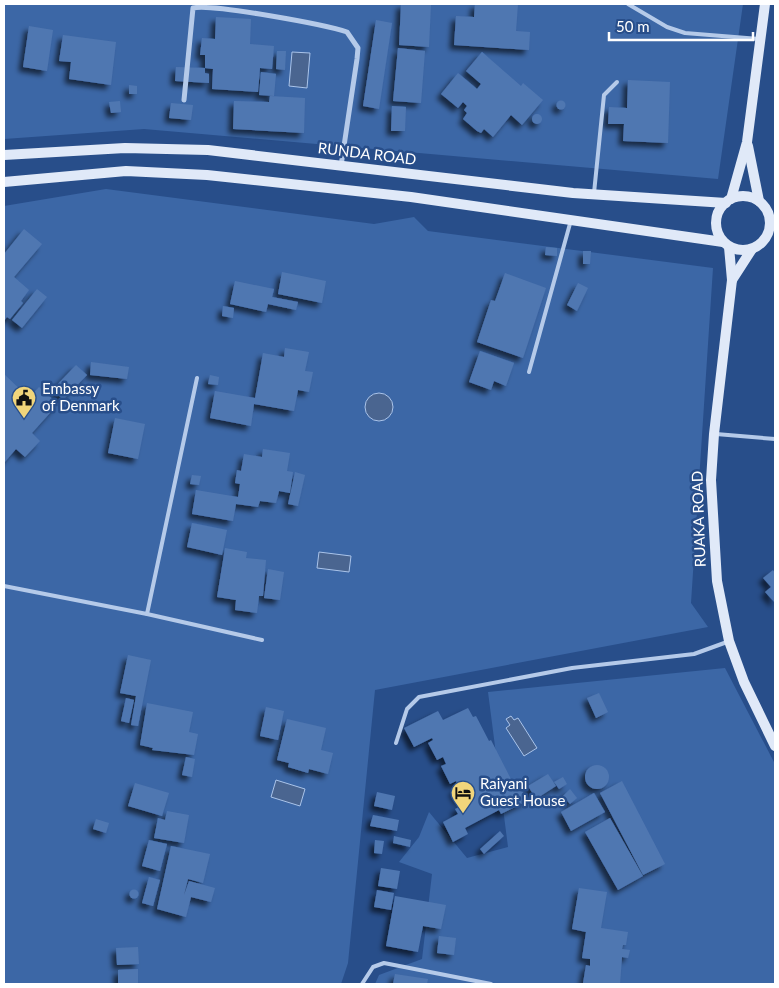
<svg xmlns="http://www.w3.org/2000/svg" width="779" height="988" font-family="Lato,sans-serif">
  <style>
    .green { fill: #3c67a6 }
    .water { fill: #4a6590; stroke: #aac4ea }
    .building { fill: #5077b1; filter: url(#shadow) }
    .lines { fill: none; stroke-linecap: round; stroke-linejoin: round }
    .lane { stroke: #b5cae9; stroke-width: 4 }
    .street { stroke: #b5cae9; stroke-width: 5 }
    .secondary { stroke: #e0e9f8; stroke-width: 10 }
    .labels { text-anchor: middle; stroke-width: 5; stroke-linejoin: round; paint-order: stroke }
    .street-label { font-size: 15px; fill: #fff; stroke: #284e8a }
    .poi-label { font-size: 15px; fill: #fff; stroke: #284e8a; text-anchor: start }
  </style>
  <defs>
    <filter id="shadow"><feDropShadow dx="-4.5" dy="4.5" stdDeviation="2.5" flood-color="#0009"/></filter>
  </defs>
  <rect width="100%" height="100%" fill="#284e8a"/>
  <g class="green">
    <path d="M4,4H743L718,179L144,129L4,139Z"/>
    <path d="M106,189L374,224L414,217L428,231L713,268L691,603L708,627L375,690L348,963L341,984H4V206Z"/>
    <path d="M725,668L775,764V984H375L379,975L422,959L432,874L399,862L419,837L429,812L467,858L508,847L488,692Z"/>
  </g>
  <g class="water">
    <path d="M292,52L310,53L307,88L289,86Z"/>
    <circle cx="379" cy="407" r="14"/>
    <path d="M319,552L351,556L349,572L317,568Z"/>
    <path d="M511,716L514,720L518,718L537,748L524,756L506,728L510,725L506,719Z"/>
    <path d="M276,780L305,789L300,806L271,797Z"/>
  </g>
  <g class="building">
    <path d="M401,4H431L429,47L399,45Z"/>
    <path d="M475,4H518L516,31L530,32L529,50L454,45L456,16L474,17Z"/>
    <path d="M216,17L251,19L250,44L274,46L272,69L260,68L258,92L212,89L213,69L205,68V55H200L202,38L215,39Z"/>
    <path d="M376,20L392,23L379,109L363,106Z"/>
    <path d="M29,26L53,30L47,71L23,67Z"/>
    <path d="M63,35L116,42L111,85L69,79L71,62L59,61Z"/>
    <path d="M398,48L425,51L421,103L393,101Z"/>
    <path d="M277,51H286L285,70L276,69Z"/>
    <path d="M482,52L521,86L523,83L543,100L522,125L511,115L493,137L484,129L481,133L477,131L463,119L467,113L464,110L467,106L463,102L458,108L441,94L458,73L477,89L481,84L466,71Z"/>
    <path d="M176,67L205,68V73L209,74V83L175,81Z"/>
    <path d="M261,72L276,74L274,96L259,95Z"/>
    <path d="M628,80L670,82L668,143L623,141L624,124H608L609,107L627,108Z"/>
    <path d="M129,85L137,86V94H129Z"/>
    <path d="M270,96L305,98L304,133L233,129L234,101L269,102Z"/>
    <circle cx="561" cy="105" r="4.5"/>
    <path d="M120,101L121,112L111,113L109,102Z"/>
    <path d="M171,103L193,105L191,120L169,118Z"/>
    <path d="M392,106L406,107L405,131H391Z"/>
    <circle cx="537" cy="119" r="5"/>
    <path d="M24,229L42,244L14,277L29,290L21,301L23,303L10,319L7,317L4,321V254Z"/>
    <path d="M546,247L557,248V256L545,255Z"/>
    <path d="M583,251H591L590,264H583Z"/>
    <path d="M282,272L326,281L322,303L278,294Z"/>
    <path d="M505,273L546,288L523,358L477,342L491,300L495,301Z"/>
    <path d="M235,281L274,289L272,297L298,302L296,310L268,304L266,312L230,304Z"/>
    <path d="M578,283L588,288L577,311L567,305Z"/>
    <path d="M37,289L47,297L22,328L12,320Z"/>
    <path d="M223,306L234,308L233,318L222,316Z"/>
    <path d="M285,348L309,352L305,371L313,372L309,392L298,390L294,411L254,404L251,426L210,418L215,391L255,398L263,353L284,357Z"/>
    <path d="M480,351L514,363L506,386L494,381L491,390L469,382Z"/>
    <path d="M91,362L129,367L127,379L90,375Z"/>
    <path d="M76,365L87,375L63,400L53,389Z"/>
    <path d="M4,374L29,398L39,387L58,404L32,433L40,441L25,457L16,449L4,463Z"/>
    <path d="M210,375L219,377L218,385L208,384Z"/>
    <path d="M115,418L145,424L138,459L108,453Z"/>
    <path d="M263,449L290,453L287,471L293,472L290,493L279,491L276,503L260,501L258,507L236,504L233,521L192,514L196,490L238,497L240,484L235,483L237,470L241,471L244,454L262,457Z"/>
    <path d="M295,472L305,475L298,506L288,504Z"/>
    <path d="M192,475L201,476L199,485L190,484Z"/>
    <path d="M192,523L227,530L222,555L187,547Z"/>
    <path d="M225,548L247,552L246,558L266,560L263,596H259L257,613L235,610L236,600L217,597Z"/>
    <path d="M268,569L284,572L280,600L264,598Z"/>
    <path d="M773,570L775,573V603L765,592L771,587L763,578Z"/>
    <path d="M128,655L151,660L138,726L131,725L136,696L120,693Z"/>
    <path d="M599,693L608,712L596,718L587,698Z"/>
    <path d="M126,698L134,700L129,723L121,721Z"/>
    <path d="M147,703L193,712L189,732L198,734L194,755L152,750L153,748L140,745Z"/>
    <path d="M266,707L284,711L278,740L260,736Z"/>
    <path d="M468,708L473,717L476,716L489,741L491,740L516,789L520,787L527,801L501,814L499,810L465,828L468,834L453,842L443,822L458,814L455,809L465,804L462,800L459,801L453,790L459,787L456,781L450,784L441,766L446,764L443,757L437,760L428,743L433,740L432,738L414,747L404,728L438,711L443,720Z"/>
    <path d="M287,719L326,728L321,750L333,753L328,774L309,769L308,773L288,767L289,763L277,760Z"/>
    <path d="M186,757L195,759L192,777L182,775Z"/>
    <circle cx="597" cy="777" r="12"/>
    <path d="M548,774L556,786L536,799L528,786Z"/>
    <path d="M563,777L567,784L559,789L554,782Z"/>
    <path d="M622,781L665,864L643,875L600,793Z"/>
    <path d="M135,783L169,793L162,816L128,806Z"/>
    <path d="M570,789L577,798L570,804L563,796Z"/>
    <path d="M377,792L395,796L392,810L374,806Z"/>
    <path d="M594,793L605,812L571,831L561,812Z"/>
    <path d="M167,811L189,815L184,843L154,838L158,818L165,820Z"/>
    <path d="M373,815L399,820L397,831L370,826Z"/>
    <path d="M610,818L643,876L618,890L585,832Z"/>
    <path d="M96,819L109,823L106,833L93,829Z"/>
    <path d="M500,831L504,836L484,854L480,849Z"/>
    <path d="M394,836L411,840L410,847L393,843Z"/>
    <path d="M149,840L167,844L160,871L142,866Z"/>
    <path d="M375,840L384,841L382,854L374,853Z"/>
    <path d="M171,846L210,854L203,883L188,879L184,895L189,881L215,888L211,902L191,897L186,917L157,909Z"/>
    <path d="M381,868L400,871L397,889L378,886Z"/>
    <path d="M149,877L160,880L153,906L142,903Z"/>
    <path d="M579,888L607,892L601,928L628,932L626,945H623L622,949L630,950L628,958L622,957L620,984L583,983L586,965L590,966V959L582,958L586,932L572,929Z"/>
    <circle cx="134" cy="894" r="4.5"/>
    <path d="M377,890L394,893L391,910L374,907Z"/>
    <path d="M395,896L446,905L441,929L423,926L418,952L386,946Z"/>
    <path d="M439,936L456,938L454,955L437,953Z"/>
    <path d="M138,947L139,964L117,965L116,948Z"/>
    <path d="M138,969V984H118V970Z"/>
    <path d="M395,974L428,979L427,984H393Z"/>
  </g>
  <g class="lines">
    <g class="lane">
      <path d="M628,4L667,27L685,33L759,39"/>
      <path d="M594,193L604,95L617,82"/>
      <path d="M529,372L571,220"/>
      <path d="M716,434L775,439"/>
      <path d="M4,586L147,614L197,378"/>
      <path d="M147,614L262,640"/>
      <path d="M396,743L407,709L419,697L572,668L694,654L727,642"/>
      <path d="M362,984L373,967L384,963L491,984"/>
    </g>
    <path class="street" d="M184,100L193,8C209,3 327,25 347,32L358,48L357,59L341,166"/>
    <g class="secondary">
      <path d="M748,146L759,201"/>
      <path d="M4,155L125,148L208,150L573,193L726,203"/>
      <path d="M4,182L126,171L207,175L411,197L723,242"/>
      <circle cx="743" cy="223" r="27"/>
      <path d="M731,199L747,142L765,4"/>
      <path d="M729,247L732,280L714,434L711,480L717,581L729,641L744,682L775,746"/>
      <path d="M732,280L752,249"/>
    </g>
  </g>
  <defs>
    <symbol id="civic-pin" viewBox="-11 -11 22 30"><path d="M0 17L-7.5 6A9.5 9.5 0 1 1 7.5 6Z" fill="#f1d57b" stroke="#284e8a"/><path d="M-.6-6.5H3V-4.5H.6V-3L4-1V1h2V6H-6V1h2V-1L-.6-3ZM-1.2 2.5V6h2.4V2.5Z" fill="#111"/></symbol>
    <symbol id="hotel-pin" viewBox="-11 -11 22 30"><path d="M0 17L-7.5 6A9.5 9.5 0 1 1 7.5 6Z" fill="#f1d57b" stroke="#284e8a"/><path d="M-6-4.5h1.5V1H6V5H4.5V3h-9V5H-6ZM-4 0a1.8 1.8 0 1 1 3.6 0ZM.5 0V-2.5h3Q6-2.5 6 0Z" fill="#111"/></symbol>
  </defs>
  <g fill-rule="evenodd">
    <use href="#civic-pin" x="10" y="384" width="28" height="38"/>
    <use href="#hotel-pin" x="449" y="779" width="28" height="38"/>
  </g>
  <g class="labels">
    <g class="street-label">
      <text transform="translate(367 154) rotate(7)" y="5">RUNDA ROAD</text>
      <text transform="translate(699 519) rotate(-92)" y="5">RUAKA ROAD</text>
    </g>
    <g class="poi-label">
      <text x="42" y="394">Embassy<tspan x="42" dy="17">of Denmark</tspan></text>
      <text x="480" y="789">Raiyani<tspan x="480" dy="17">Guest House</tspan></text>
    </g>
  </g>
  <rect width="779" height="988" fill="none" stroke="#ffffff" stroke-width="10"/>
  <path d="M609 32v8h144v-8" fill="none" stroke="#ffffff" stroke-width="2.5"/>
  <text x="616" y="32" font-size="15" fill="#ffffff" stroke="#284e8a" stroke-width="4" paint-order="stroke">50 m</text>
</svg>
